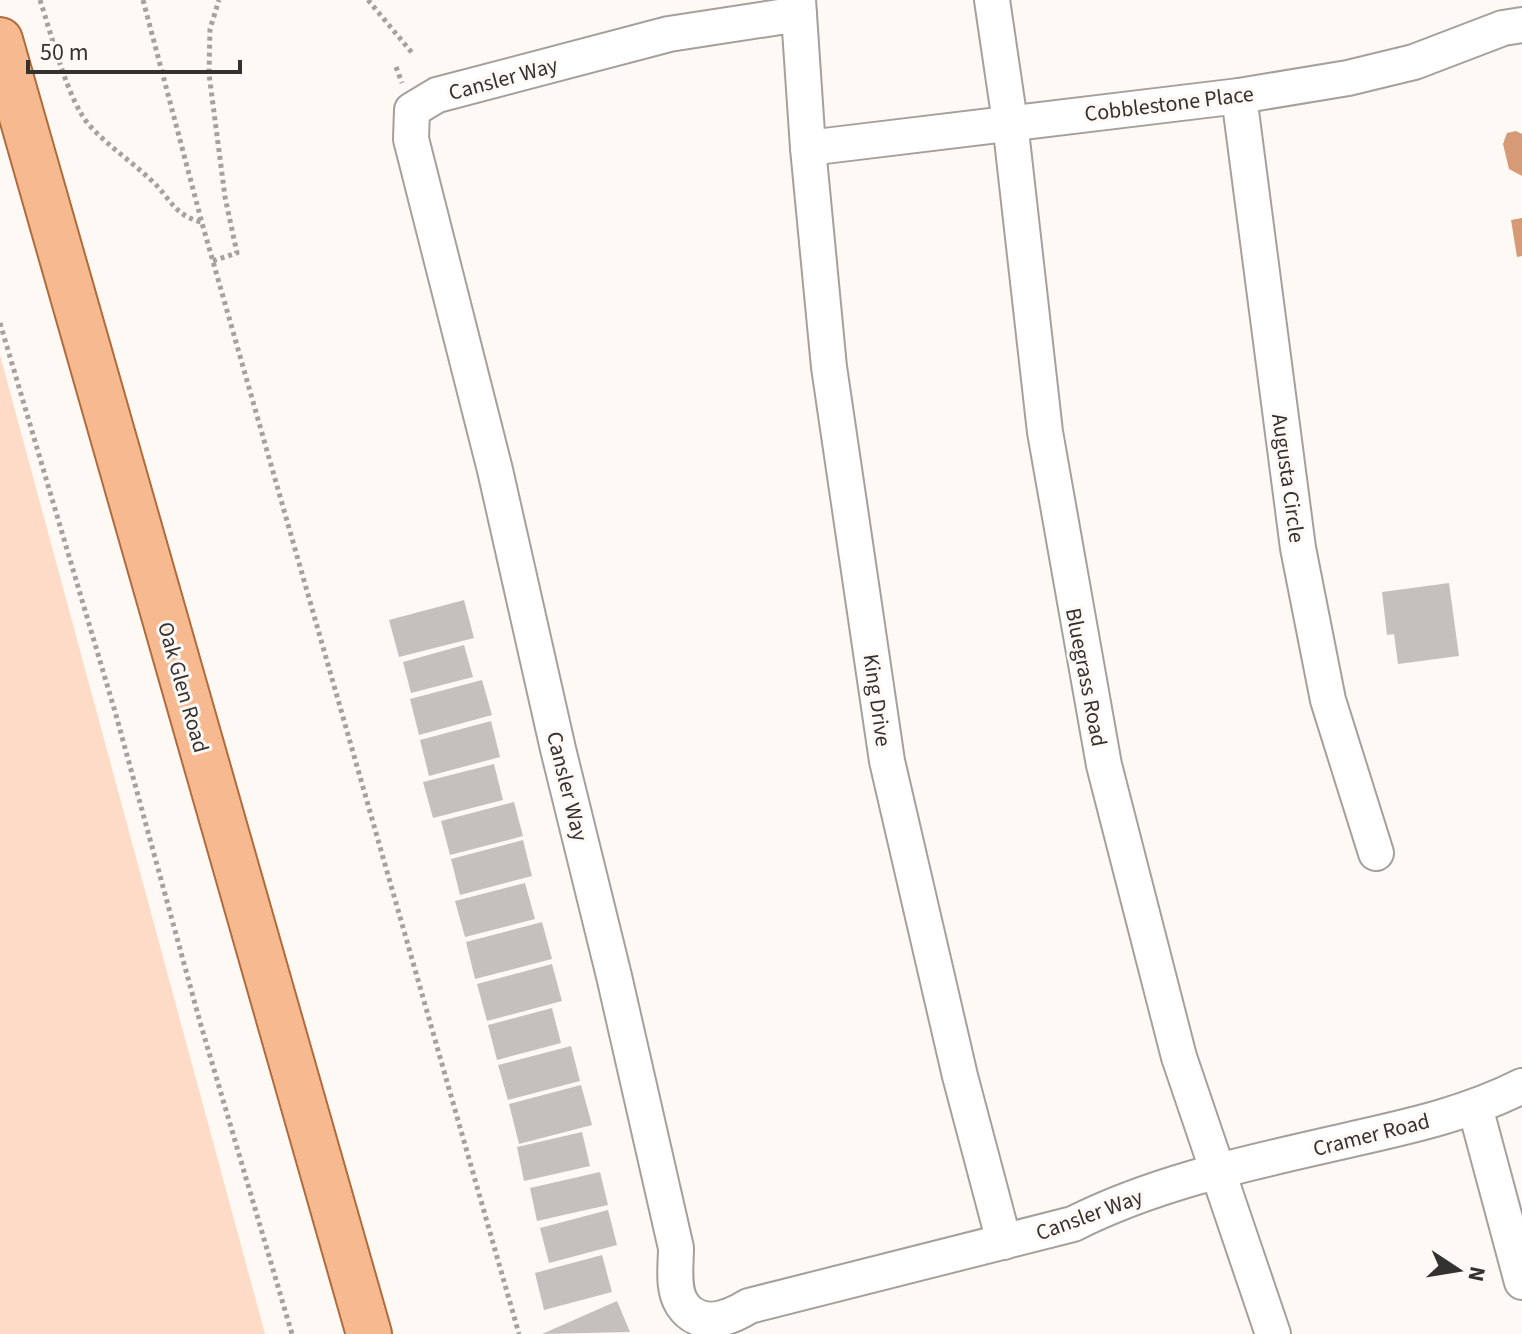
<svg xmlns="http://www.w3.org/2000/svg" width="1522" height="1334" font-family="'Source Sans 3',sans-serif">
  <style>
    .green { fill: #fddbc7 }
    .water { fill: #d69b76 }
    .building { fill: #c5c0bd }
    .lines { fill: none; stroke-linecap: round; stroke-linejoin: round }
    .minor-casing { stroke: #a5a09c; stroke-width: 38 }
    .major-casing { stroke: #af6c3d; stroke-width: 48 }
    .path { stroke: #a5a19f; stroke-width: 5; stroke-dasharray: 4 4; stroke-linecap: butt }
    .minor { stroke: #fff; stroke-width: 34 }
    .major { stroke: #f7b98f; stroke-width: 44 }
    .labels { text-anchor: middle; stroke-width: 6; stroke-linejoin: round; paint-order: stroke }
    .street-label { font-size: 22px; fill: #343231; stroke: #fff9f6 }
  </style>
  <rect width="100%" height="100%" fill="#fff9f6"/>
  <path class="green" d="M0,355L265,1334H0Z"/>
  <g class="water">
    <path d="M1516,131L1522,134V176L1509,169L1503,144L1507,133Z"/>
    <path d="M1522,218V256L1517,257L1511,220Z"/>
  </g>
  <g class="building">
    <path d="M1449,583L1459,656L1398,664L1394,634L1387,635L1382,592Z"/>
    <path d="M464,600L474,638L399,657L389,620Z"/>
    <path d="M464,645L473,677L411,693L403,662Z"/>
    <path d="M482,680L492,715L419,735L410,699Z"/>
    <path d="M491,721L500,757L429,776L420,740Z"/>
    <path d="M494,764L503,800L433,818L423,782Z"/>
    <path d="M514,802L523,836L450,855L441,821Z"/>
    <path d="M523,840L532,876L460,895L451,859Z"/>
    <path d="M525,883L535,919L465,937L455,901Z"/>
    <path d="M542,922L552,959L475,979L466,942Z"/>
    <path d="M552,964L562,1001L487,1021L477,984Z"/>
    <path d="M552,1008L561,1043L497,1060L488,1025Z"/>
    <path d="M571,1046L580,1081L508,1100L498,1065Z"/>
    <path d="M581,1085L592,1125L519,1144L509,1104Z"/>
    <path d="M582,1132L590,1166L524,1181L517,1147Z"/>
    <path d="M600,1172L608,1205L537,1221L530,1188Z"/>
    <path d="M608,1210L617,1245L549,1263L540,1228Z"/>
    <path d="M602,1255L612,1292L544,1310L535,1273Z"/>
    <path d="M617,1301L630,1332L542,1334Z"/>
  </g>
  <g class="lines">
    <defs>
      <g id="minor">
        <path d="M798,0L808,148L829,367L887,761L960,1076L1004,1242"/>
        <path d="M992,0L1010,122L1045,432L1104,765L1179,1057L1273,1334"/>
        <path d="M799,14L669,34L437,95L412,110L411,139L495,470L558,749L614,976L676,1248C676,1265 672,1289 682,1304C699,1330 728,1319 749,1306L1073,1224C1160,1180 1258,1161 1353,1139C1411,1126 1469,1113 1522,1086"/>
        <path d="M1239,96L1298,548L1328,700L1376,853"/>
        <path d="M808,148L1239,96L1348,78L1414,62L1503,28L1522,25"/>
        <path d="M1475,1107L1522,1282"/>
      </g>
      <path id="major" d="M0,40L369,1334"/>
    </defs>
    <use href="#minor" class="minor-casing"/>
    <use href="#major" class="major-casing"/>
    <g class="path">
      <path d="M40,0C51,33 68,102 90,126C108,146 131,161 151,180C171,198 172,214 201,222"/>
      <path d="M143,0L202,223L519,1334"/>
      <path d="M368,0L413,54"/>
      <path d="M396,67L402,83"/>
      <path d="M213,261L237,253L225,197L209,74L210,29L219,0"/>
      <path d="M0,323L116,715L200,1022L292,1334"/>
    </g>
    <use href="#minor" class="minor"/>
    <use href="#major" class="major"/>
  </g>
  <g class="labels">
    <g class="street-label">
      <text transform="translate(503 78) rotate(-15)" y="8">Cansler Way</text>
      <text transform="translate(1169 103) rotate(-7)" y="8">Cobblestone Place</text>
      <text transform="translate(1289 478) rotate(82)" y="8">Augusta Circle</text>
      <text transform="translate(1087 677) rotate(79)" y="8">Bluegrass Road</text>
      <text transform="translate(184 687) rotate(74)" y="8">Oak Glen Road</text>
      <text transform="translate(878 700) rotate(82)" y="8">King Drive</text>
      <text transform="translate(568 786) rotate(76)" y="8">Cansler Way</text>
      <text transform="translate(1371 1134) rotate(-14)" y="8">Cramer Road</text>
      <text transform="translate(1089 1214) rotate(-20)" y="8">Cansler Way</text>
    </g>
  </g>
  <g transform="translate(1458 1270) rotate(102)" stroke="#fff9f6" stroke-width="6" paint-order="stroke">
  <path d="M0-6L14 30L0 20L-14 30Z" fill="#343231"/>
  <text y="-12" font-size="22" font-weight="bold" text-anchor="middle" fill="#343231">N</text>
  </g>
  <path d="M28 60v12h212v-12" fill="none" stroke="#343231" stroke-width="4"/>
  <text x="40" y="60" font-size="24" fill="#343231" stroke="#fff9f6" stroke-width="6" paint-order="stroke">50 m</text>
</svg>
